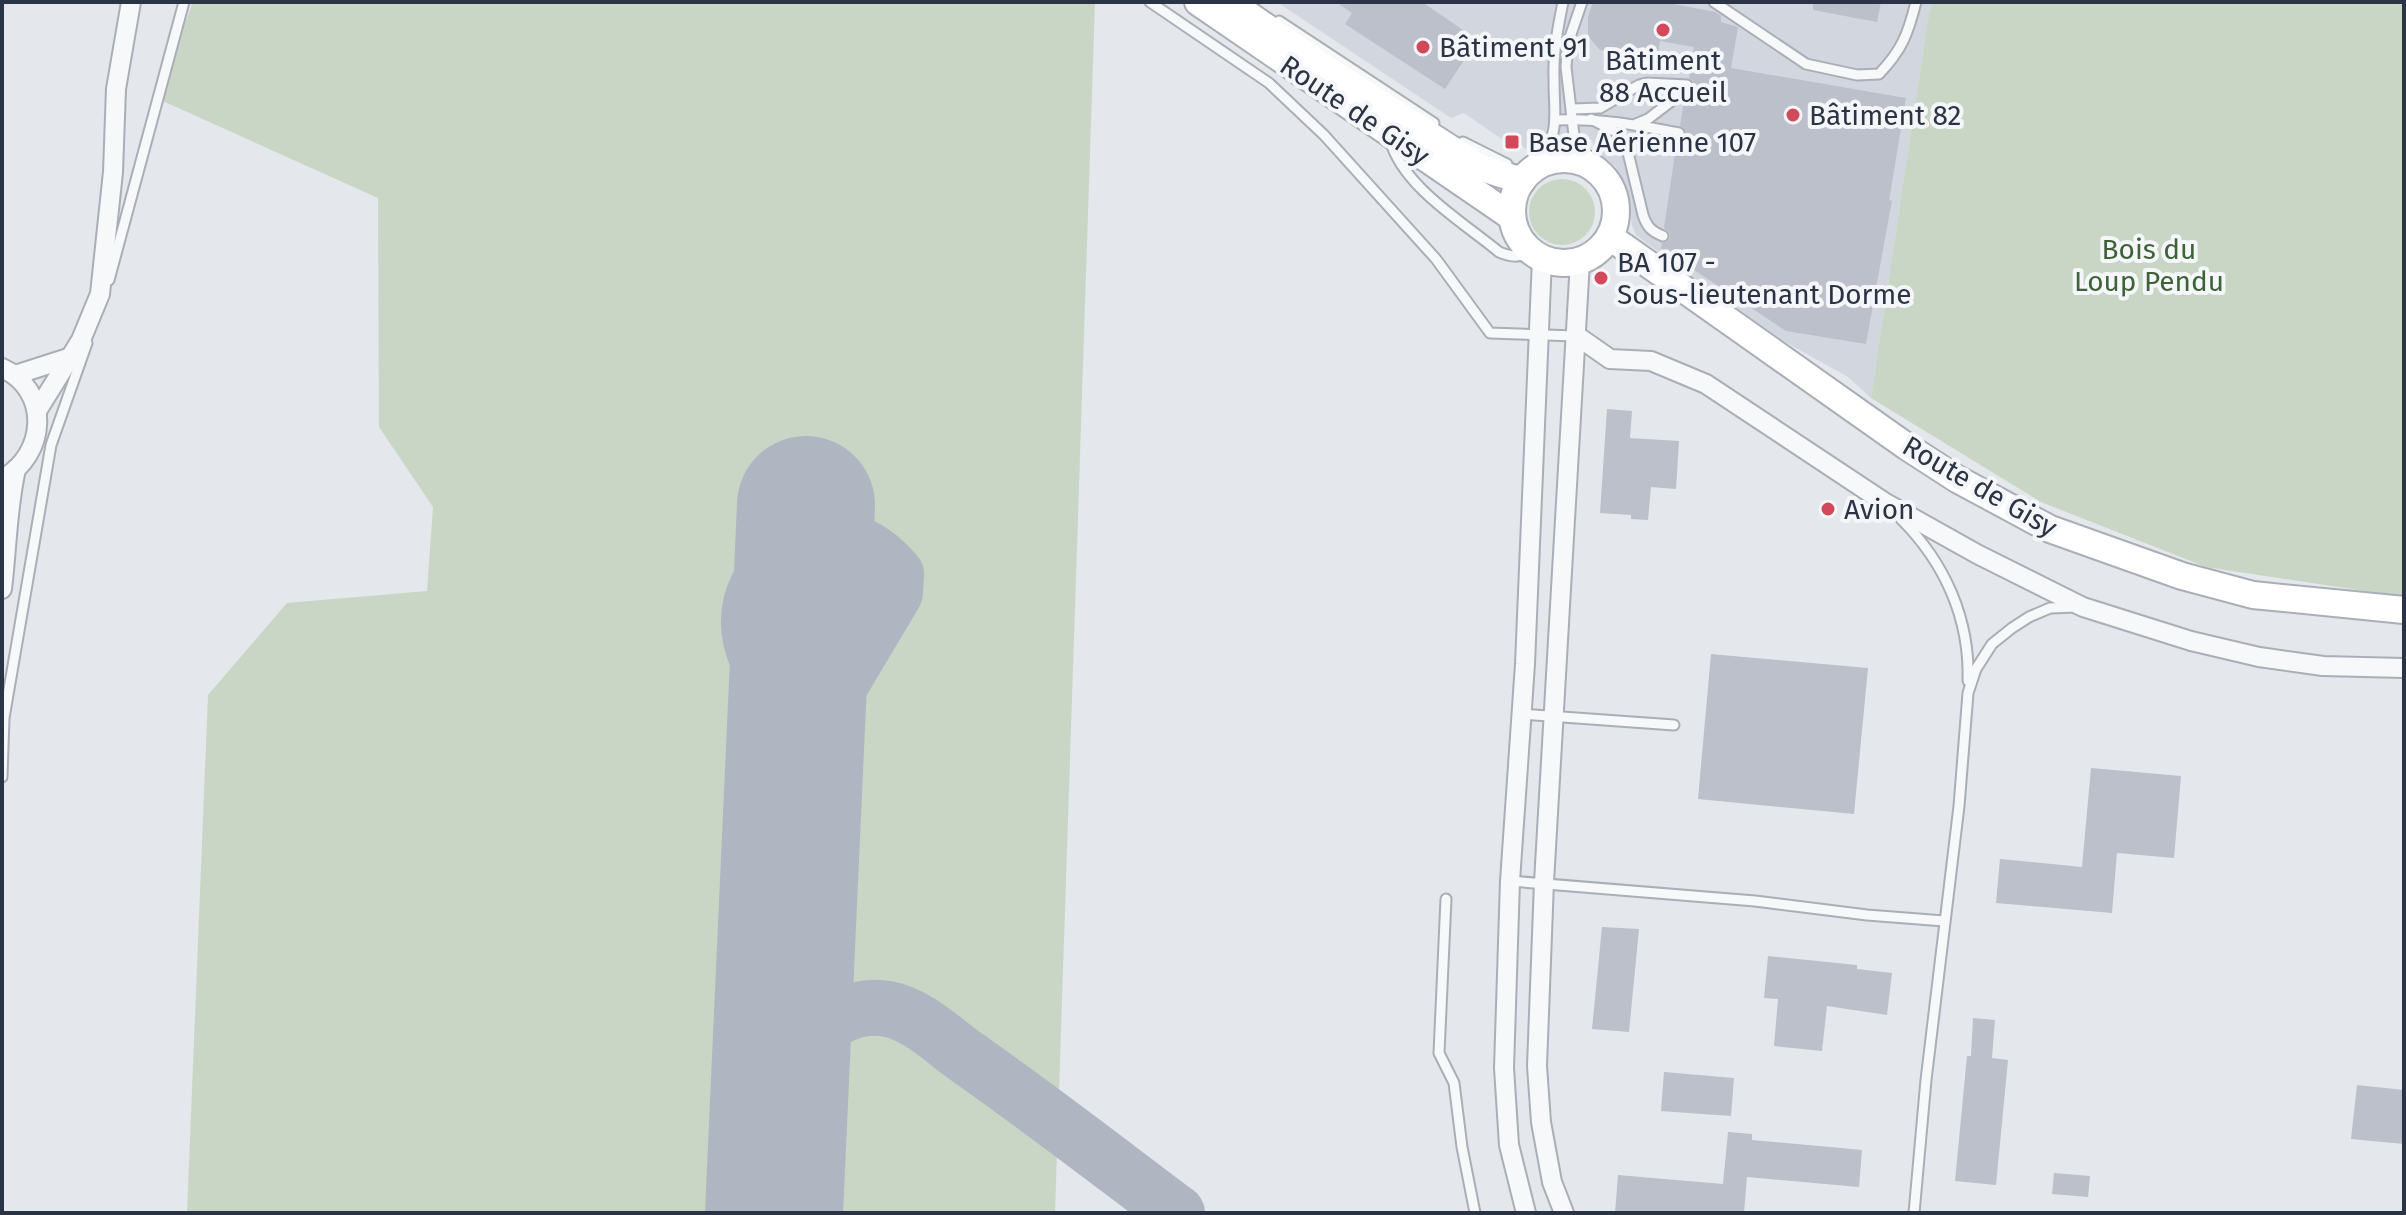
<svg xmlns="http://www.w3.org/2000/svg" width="2406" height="1215" font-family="'Fira Sans',sans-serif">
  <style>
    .built { fill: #d2d6de }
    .green { fill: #c9d6c5 }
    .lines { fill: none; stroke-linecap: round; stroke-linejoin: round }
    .taxiway { stroke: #b0b6c1; stroke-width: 56 }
    .runway { stroke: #b0b6c1; stroke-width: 138 }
    .building { fill: #bbc0ca }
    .lane-casing { stroke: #a9aeb7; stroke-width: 13 }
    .street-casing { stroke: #a9aeb7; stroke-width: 22 }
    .secondary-casing { stroke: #a9aeb7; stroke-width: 30 }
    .lane { stroke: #f7f8fa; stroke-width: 9 }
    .street { stroke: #f7f8fa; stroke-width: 18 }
    .secondary { stroke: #fff; stroke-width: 26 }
    .poi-dot { fill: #d1495b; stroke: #f4f6f9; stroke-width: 3 }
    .labels { text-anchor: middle; stroke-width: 8; stroke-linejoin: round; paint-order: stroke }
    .poi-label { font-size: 28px; fill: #2b3445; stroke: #f4f6f9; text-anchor: start }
    .street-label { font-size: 28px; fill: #2b3445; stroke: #f4f6f9 }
    .park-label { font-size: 28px; fill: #3f6138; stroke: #f4f6f9 }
  </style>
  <rect width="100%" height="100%" fill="#e4e7ec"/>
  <path class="built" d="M1277,2H1932L1928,19L1871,398L1848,377L1767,332L1636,235L1632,225L1623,183L1615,166L1594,148L1592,140L1535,147L1530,152L1510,137L1506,142L1464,113L1451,118Z"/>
  <g class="green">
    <path d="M193,2H1095L1055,1213H187L208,695L287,603L427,591L433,507L379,427L378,198L156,98Z"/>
    <path d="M1932,2H2404V597L2206,567L2041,502L1871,398L1928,19Z"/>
    <circle cx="1562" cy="212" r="33"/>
  </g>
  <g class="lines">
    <g class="taxiway">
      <path d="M795,761L895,593L896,574C884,560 869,547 851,542C838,539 826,540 814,543C762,557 733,608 758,660C766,676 783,687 798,698"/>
      <path d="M779,1115C784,1092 789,1066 803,1047C823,1020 856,1003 888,1009C915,1014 940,1037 961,1053C1034,1104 1105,1159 1177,1213"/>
    </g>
    <path class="runway" d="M774,1213L806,505"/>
  </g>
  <g class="building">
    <path d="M1336,2H1422L1466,32L1459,44L1470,51L1445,89L1345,24L1352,13Z"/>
    <path d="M1593,2H1664L1715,12L1721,16V22L1738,27L1731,68L1906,98L1889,201L1892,200L1866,344L1786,331L1661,248L1662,243L1667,242L1670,238L1669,232L1664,228L1677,140L1684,138L1686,134L1684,128L1680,126L1684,101L1693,94L1694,86L1693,81L1689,78L1694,47L1660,41L1657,59L1600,50L1588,36V17Z"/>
    <path d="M1813,2H1881L1877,22L1813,10Z"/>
    <path d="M1607,409L1632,411L1630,438L1679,441L1676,489L1651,487L1648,520L1631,519V515L1600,513Z"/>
    <path d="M1711,654L1868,668L1854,814L1698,799Z"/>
    <path d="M2091,768L2181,776L2174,858L2117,853L2112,913L1996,903L2000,859L2082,867Z"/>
    <path d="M1602,927L1639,929L1629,1032L1592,1029Z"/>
    <path d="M1768,956L1857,965V969L1892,973L1887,1015L1827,1006L1822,1051L1774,1046L1778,999L1764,998Z"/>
    <path d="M1973,1018L1995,1020L1992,1058L2008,1060L1996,1185L1955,1181L1967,1056H1971Z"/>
    <path d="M1664,1072L1734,1078L1731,1116L1661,1111Z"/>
    <path d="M2357,1085L2404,1090V1144L2351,1139Z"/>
    <path d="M1728,1132L1752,1134V1140L1862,1150L1859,1187L1747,1177L1744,1213H1615L1618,1175L1723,1184Z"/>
    <path d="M2054,1173L2090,1176L2088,1197L2052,1194Z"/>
  </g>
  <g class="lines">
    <defs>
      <g id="lane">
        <path d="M1150,2L1269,83L1324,135L1436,259L1490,333L1575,336"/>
        <path d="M1714,2L1806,64L1857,75L1879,74C1902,50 1908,34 1916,2"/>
        <path d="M1279,21L1434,123"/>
        <path d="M1572,109L1600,108L1639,85L1647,83L1687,85"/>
        <path d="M1591,119L1616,132L1625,140L1643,215C1647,227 1651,231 1663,236"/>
        <path d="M1557,120C1599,118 1637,125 1679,133"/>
        <path d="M1636,124L1648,119L1686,90"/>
        <path d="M1390,140C1403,187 1463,222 1499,252C1513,258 1520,257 1533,252"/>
        <path d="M1463,142L1507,164"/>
        <path d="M1577,161L1566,67L1568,43L1582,2"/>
        <path d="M1541,165C1560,125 1554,119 1554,78C1553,53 1558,27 1563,2"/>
        <path d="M109,280L184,2"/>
        <path d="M1901,519C1945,563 1970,619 1968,681"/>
        <path d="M1521,714L1674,725"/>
        <path d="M2,777L4,718L51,445L87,343"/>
        <path d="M1510,881L1755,901L1867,915L1944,921"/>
        <path d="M1446,899L1439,1053L1454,1083L1462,1147L1475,1213"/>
        <path d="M1914,1213L1926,1080L1959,806L1968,693L1976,669L1992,644L2012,628L2029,617L2050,608L2076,607"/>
      </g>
      <g id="street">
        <path d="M1577,336L1610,359L1651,361L1706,384L1884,502L1977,554L2083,607L2191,641L2259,657L2323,666L2404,668"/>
        <path d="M2,368C51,390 47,455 2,479"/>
        <path d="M15,375L68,358"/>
        <path d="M37,411L81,340L100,294L113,172L116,89L131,2"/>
        <path d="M2,589C7,549 7,509 16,469"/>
        <path d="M1526,1213L1509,1145L1504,1068L1510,881L1525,664L1542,258"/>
        <path d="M1564,1213L1552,1182L1541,1122L1537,1066L1544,882L1580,261"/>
      </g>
      <g id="secondary">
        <path d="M1198,2L1512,217"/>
        <path d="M1230,2L1319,64L1479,167L1522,181"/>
        <circle cx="1564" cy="211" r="52"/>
        <path d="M1610,237L1906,446L1957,479L2050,529L2182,576L2253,595L2404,610"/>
      </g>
    </defs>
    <use href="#lane" class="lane-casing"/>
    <use href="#street" class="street-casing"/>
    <use href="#secondary" class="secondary-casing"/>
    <use href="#lane" class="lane"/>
    <use href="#street" class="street"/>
    <use href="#secondary" class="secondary"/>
  </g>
  <g class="poi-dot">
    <circle cx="1663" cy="30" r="8"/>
    <circle cx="1423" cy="47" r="8"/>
    <circle cx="1793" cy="115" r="8"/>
    <rect x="1504" y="134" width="16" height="16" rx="4"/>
    <circle cx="1601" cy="278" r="8"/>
    <circle cx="1828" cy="509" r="8"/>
  </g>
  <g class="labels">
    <g class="poi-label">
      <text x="1439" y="57">Bâtiment 91</text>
      <text x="1663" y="70" text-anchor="middle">Bâtiment<tspan x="1663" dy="32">88 Accueil</tspan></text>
      <text x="1809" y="125">Bâtiment 82</text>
      <text x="1528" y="152">Base Aérienne 107</text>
      <text x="1617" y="272">BA 107 -<tspan x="1617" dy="32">Sous-lieutenant Dorme</tspan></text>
      <text x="1844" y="519">Avion</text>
    </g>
    <g class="street-label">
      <text transform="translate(1355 110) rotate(34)" y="10">Route de Gisy</text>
      <text transform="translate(1980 486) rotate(30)" y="10">Route de Gisy</text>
    </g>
    <g class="park-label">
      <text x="2149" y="259">Bois du<tspan x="2149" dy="32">Loup Pendu</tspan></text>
    </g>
  </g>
  <rect width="2406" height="1215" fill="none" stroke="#2b3445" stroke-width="8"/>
</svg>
